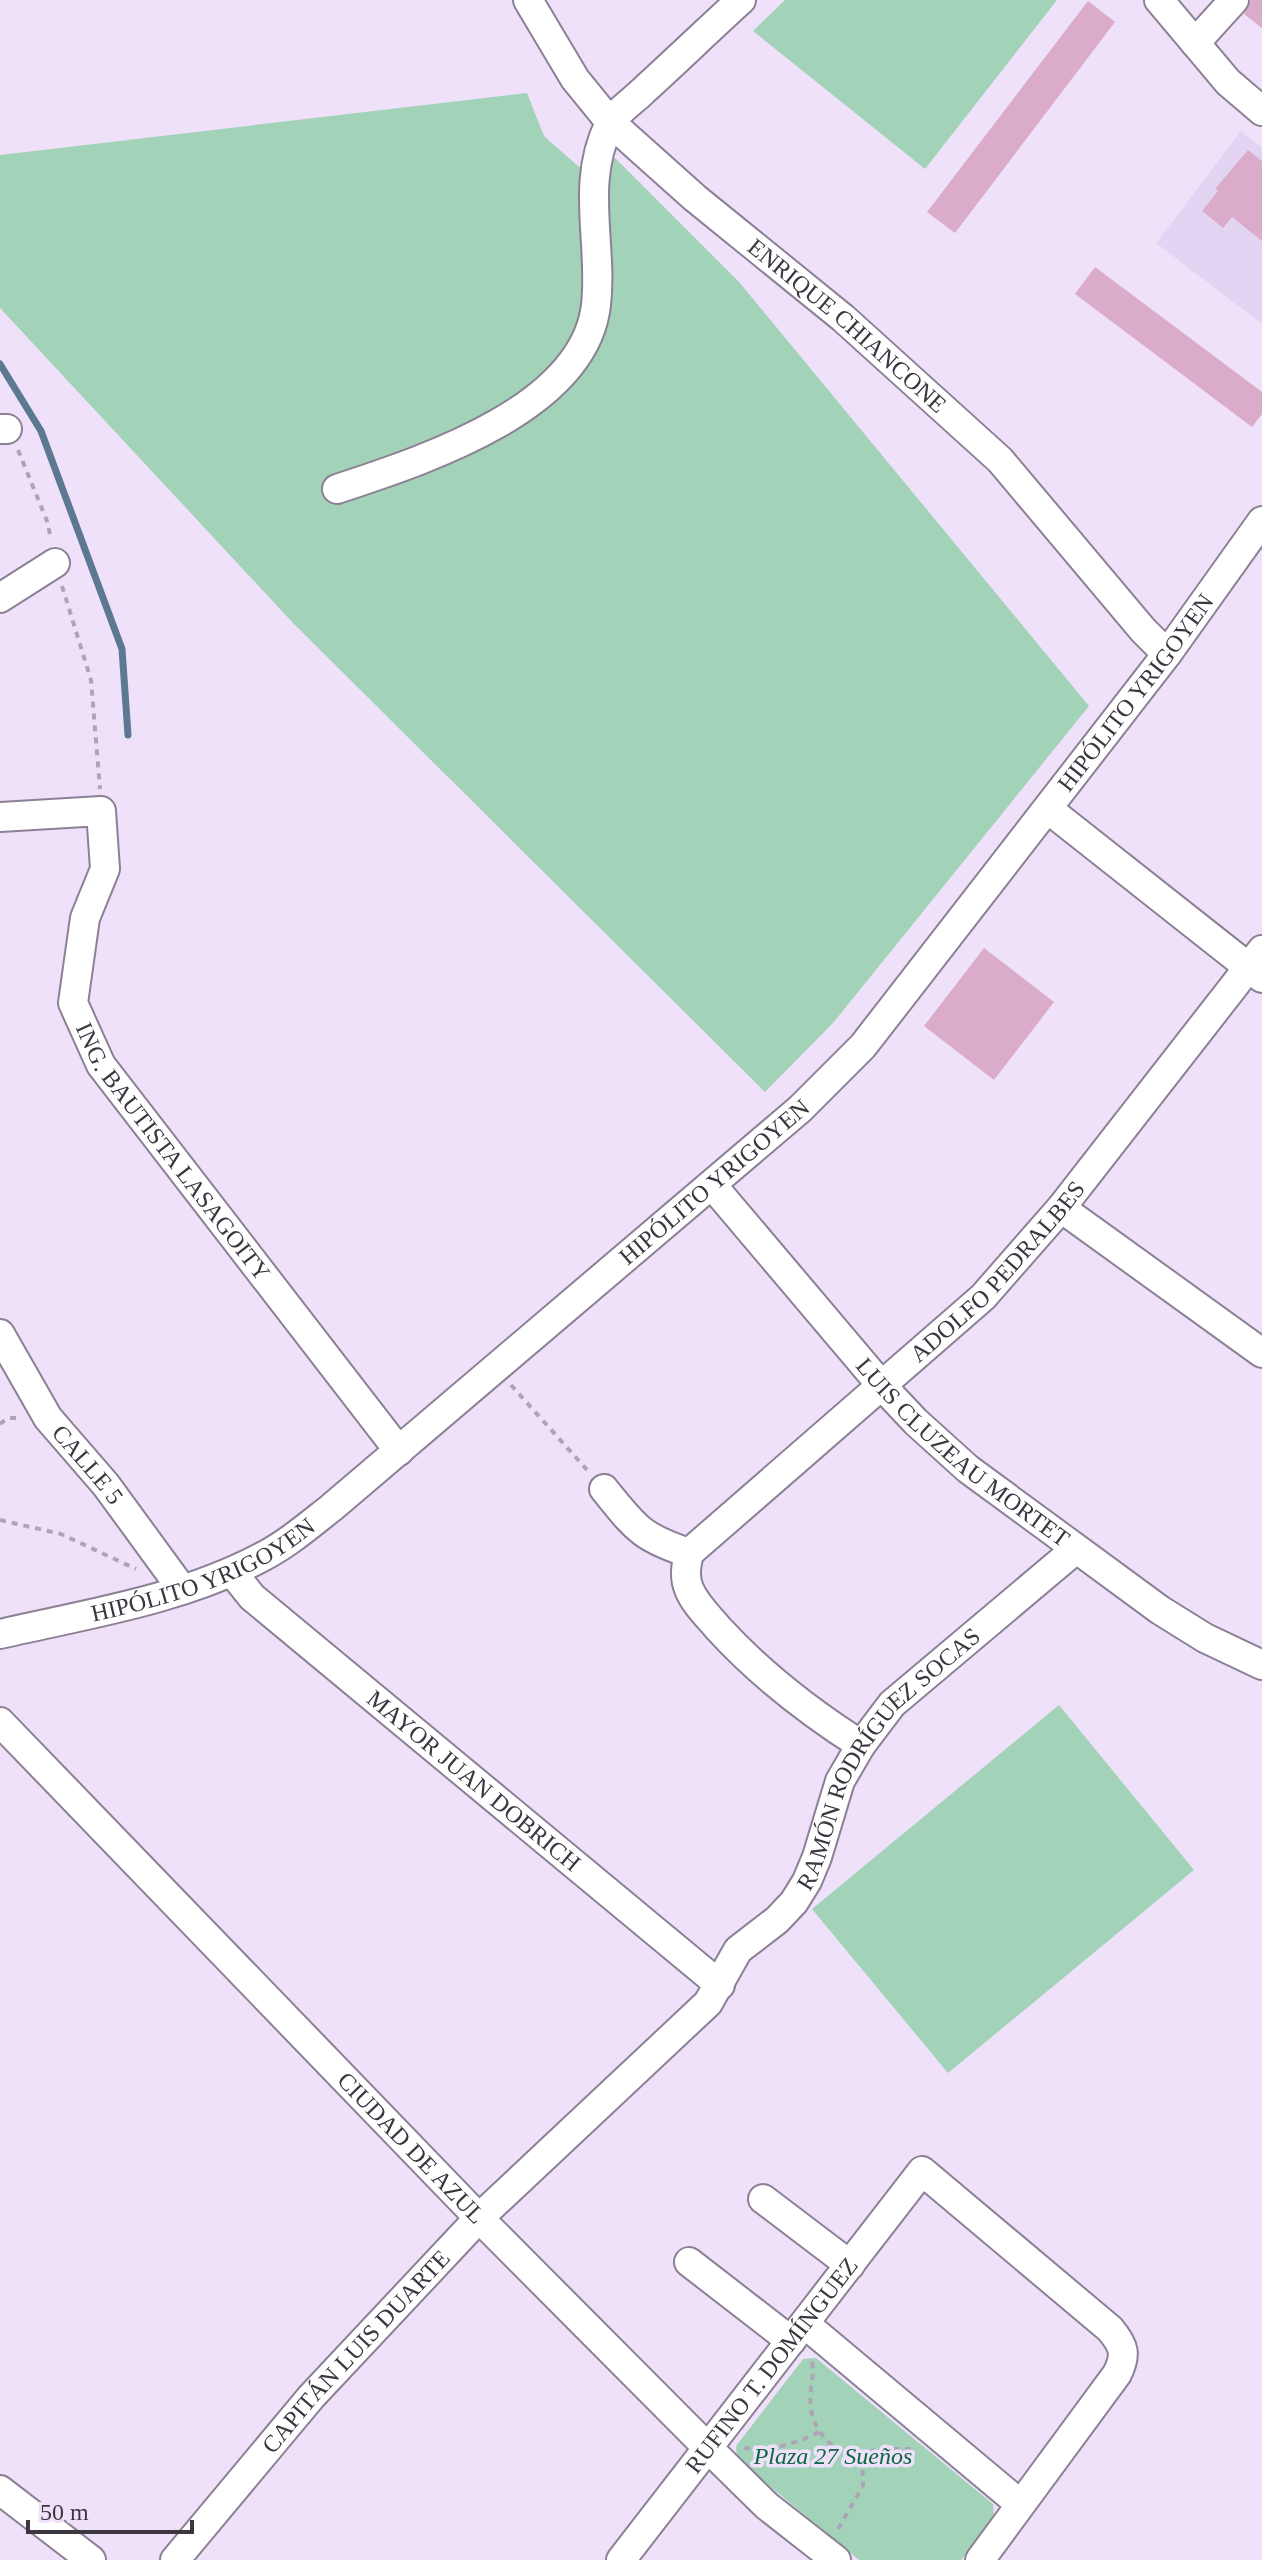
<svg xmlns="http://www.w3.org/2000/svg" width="1262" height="2560" font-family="'Times New Roman',serif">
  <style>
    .built { fill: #e4d4f3 }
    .green { fill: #a2d3b8 }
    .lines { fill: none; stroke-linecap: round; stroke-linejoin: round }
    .stream { stroke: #5d7893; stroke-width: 7 }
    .building { fill: #dbacca }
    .minor-casing { stroke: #8b8095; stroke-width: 32 }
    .path { stroke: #aea4b7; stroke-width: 4; stroke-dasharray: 6 6; stroke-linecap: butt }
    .minor { stroke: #fff; stroke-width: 28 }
    .labels { text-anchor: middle; stroke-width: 7; stroke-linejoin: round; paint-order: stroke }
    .street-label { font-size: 24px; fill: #3b3640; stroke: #eee1f9 }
    .park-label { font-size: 24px; font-style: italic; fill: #0e6643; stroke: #eee1f9 }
  </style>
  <rect width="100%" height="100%" fill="#eee1f9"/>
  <path class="built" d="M1241,131L1262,148V324L1156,243Z"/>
  <g class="green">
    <path d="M785,0H1057L925,169L753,31Z"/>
    <path d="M527,93L544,136L579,167L604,166L615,158L739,282L1089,706L833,1023L765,1092L293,623L0,308V155Z"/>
    <path d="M1059,1705L1194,1870L948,2073L812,1909Z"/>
    <path d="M816,2358L993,2504L994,2518L961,2560H859L737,2459L736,2446L803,2359Z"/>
  </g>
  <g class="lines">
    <path class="stream" d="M0,364L41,431L122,649L128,735"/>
  </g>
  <g class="building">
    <path d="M1251,0H1262V28L1244,14Z"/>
    <path d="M1088,1L1115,22L955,233L927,212Z"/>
    <path d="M1248,150L1262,161V241L1232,217L1223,228L1202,211L1218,191L1215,189Z"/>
    <path d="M1095,267L1262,392V414L1252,427L1075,294Z"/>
    <path d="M984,948L1054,1002L994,1080L924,1026Z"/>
  </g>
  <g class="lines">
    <defs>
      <g id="minor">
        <path id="s1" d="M528,0L575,79L610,122L695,198L843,318L1000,460L1143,630L1167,654"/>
        <path d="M1159,0L1228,82L1262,111"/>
        <path d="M1195,43L1234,0"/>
        <path d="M0,429H7"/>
        <path d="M337,489C421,461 584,410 596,305C603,244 580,184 609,125C615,113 633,101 643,91C676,61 708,30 741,0"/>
        <path d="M0,598L55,563"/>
        <path d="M1048,809L1262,978"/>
        <path id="s2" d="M0,817L101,811L105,869L85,918L73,1003L101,1065L399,1451"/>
        <path id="s3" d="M712,1185L882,1386L916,1422L968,1469L1160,1610L1205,1638L1262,1665"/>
        <path d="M1061,1208L1262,1353"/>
        <path id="s4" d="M0,1334L48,1418L106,1485L182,1589"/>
        <path d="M604,1489C635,1527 640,1537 689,1553"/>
        <path id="s5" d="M689,1553L983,1297L1061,1208L1262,950"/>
        <path d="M689,1553C686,1566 684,1577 689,1589C695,1604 708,1616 718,1628C760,1674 809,1712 861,1745"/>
        <path id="s6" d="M232,1572L252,1597L720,1985"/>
        <path id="s7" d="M0,1634C87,1614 180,1600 260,1558C286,1545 308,1526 331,1508L800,1109L863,1046L1167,654L1262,521"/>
        <path id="s8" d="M0,1722L479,2218L707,2447L767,2506L836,2560"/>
        <path d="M763,2199L850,2265"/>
        <path d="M689,2262L791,2341"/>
        <path d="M805,2324L1020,2504"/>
        <path d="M0,2490L91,2560"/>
        <path id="s9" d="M175,2560L311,2397L479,2218L708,2003L738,1950L777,1920L794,1902L807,1881L817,1857L840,1781L861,1745L892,1704L1076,1549"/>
        <path id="s10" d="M621,2560L922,2171L1110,2329C1124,2346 1127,2354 1117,2374L980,2560"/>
      </g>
    </defs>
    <use href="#minor" class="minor-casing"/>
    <g class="path">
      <path d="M18,450L47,521L51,539"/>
      <path d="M62,586L91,680L100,789"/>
      <path d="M511,1385L588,1471"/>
      <path d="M0,1424L8,1418H20"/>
      <path d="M0,1520L61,1534L136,1569"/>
      <path d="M812,2362C814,2372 812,2378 811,2388C807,2421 821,2440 848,2457L879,2449H915"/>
      <path d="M744,2448C773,2450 793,2445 819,2432"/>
      <path d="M838,2529L863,2486L862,2453"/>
    </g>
    <use href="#minor" class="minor"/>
  </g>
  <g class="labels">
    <g class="street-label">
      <text dy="8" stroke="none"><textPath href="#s1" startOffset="460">ENRIQUE CHIANCONE</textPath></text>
      <text dy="8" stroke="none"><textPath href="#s7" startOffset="1510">HIPÓLITO YRIGOYEN</textPath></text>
      <text dy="8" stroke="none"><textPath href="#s2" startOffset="478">ING. BAUTISTA LASAGOITY</textPath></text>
      <text dy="8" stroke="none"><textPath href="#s7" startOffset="862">HIPÓLITO YRIGOYEN</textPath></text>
      <text dy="8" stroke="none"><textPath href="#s5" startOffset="418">ADOLFO PEDRALBES</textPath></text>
      <text dy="8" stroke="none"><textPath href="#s3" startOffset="368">LUIS CLUZEAU MORTET</textPath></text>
      <text dy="8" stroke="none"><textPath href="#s4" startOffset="158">CALLE 5</textPath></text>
      <text dy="8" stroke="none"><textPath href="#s7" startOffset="214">HIPÓLITO YRIGOYEN</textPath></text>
      <text dy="8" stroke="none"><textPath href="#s9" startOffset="1082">RAMÓN RODRÍGUEZ SOCAS</textPath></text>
      <text dy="8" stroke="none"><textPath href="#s6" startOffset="320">MAYOR JUAN DOBRICH</textPath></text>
      <text dy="8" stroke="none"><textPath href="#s8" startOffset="592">CIUDAD DE AZUL</textPath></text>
      <text dy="8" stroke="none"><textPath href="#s9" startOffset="276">CAPITÁN LUIS DUARTE</textPath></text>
      <text dy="8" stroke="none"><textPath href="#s10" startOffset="246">RUFINO T. DOMÍNGUEZ</textPath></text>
    </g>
    <g class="park-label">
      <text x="833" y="2464">Plaza 27 Sueños</text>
    </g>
  </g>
  <path d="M28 2520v12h164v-12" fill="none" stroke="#3b3640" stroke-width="4"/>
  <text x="40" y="2520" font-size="24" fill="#3b3640" stroke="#eee1f9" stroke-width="6" paint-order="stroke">50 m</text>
</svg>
